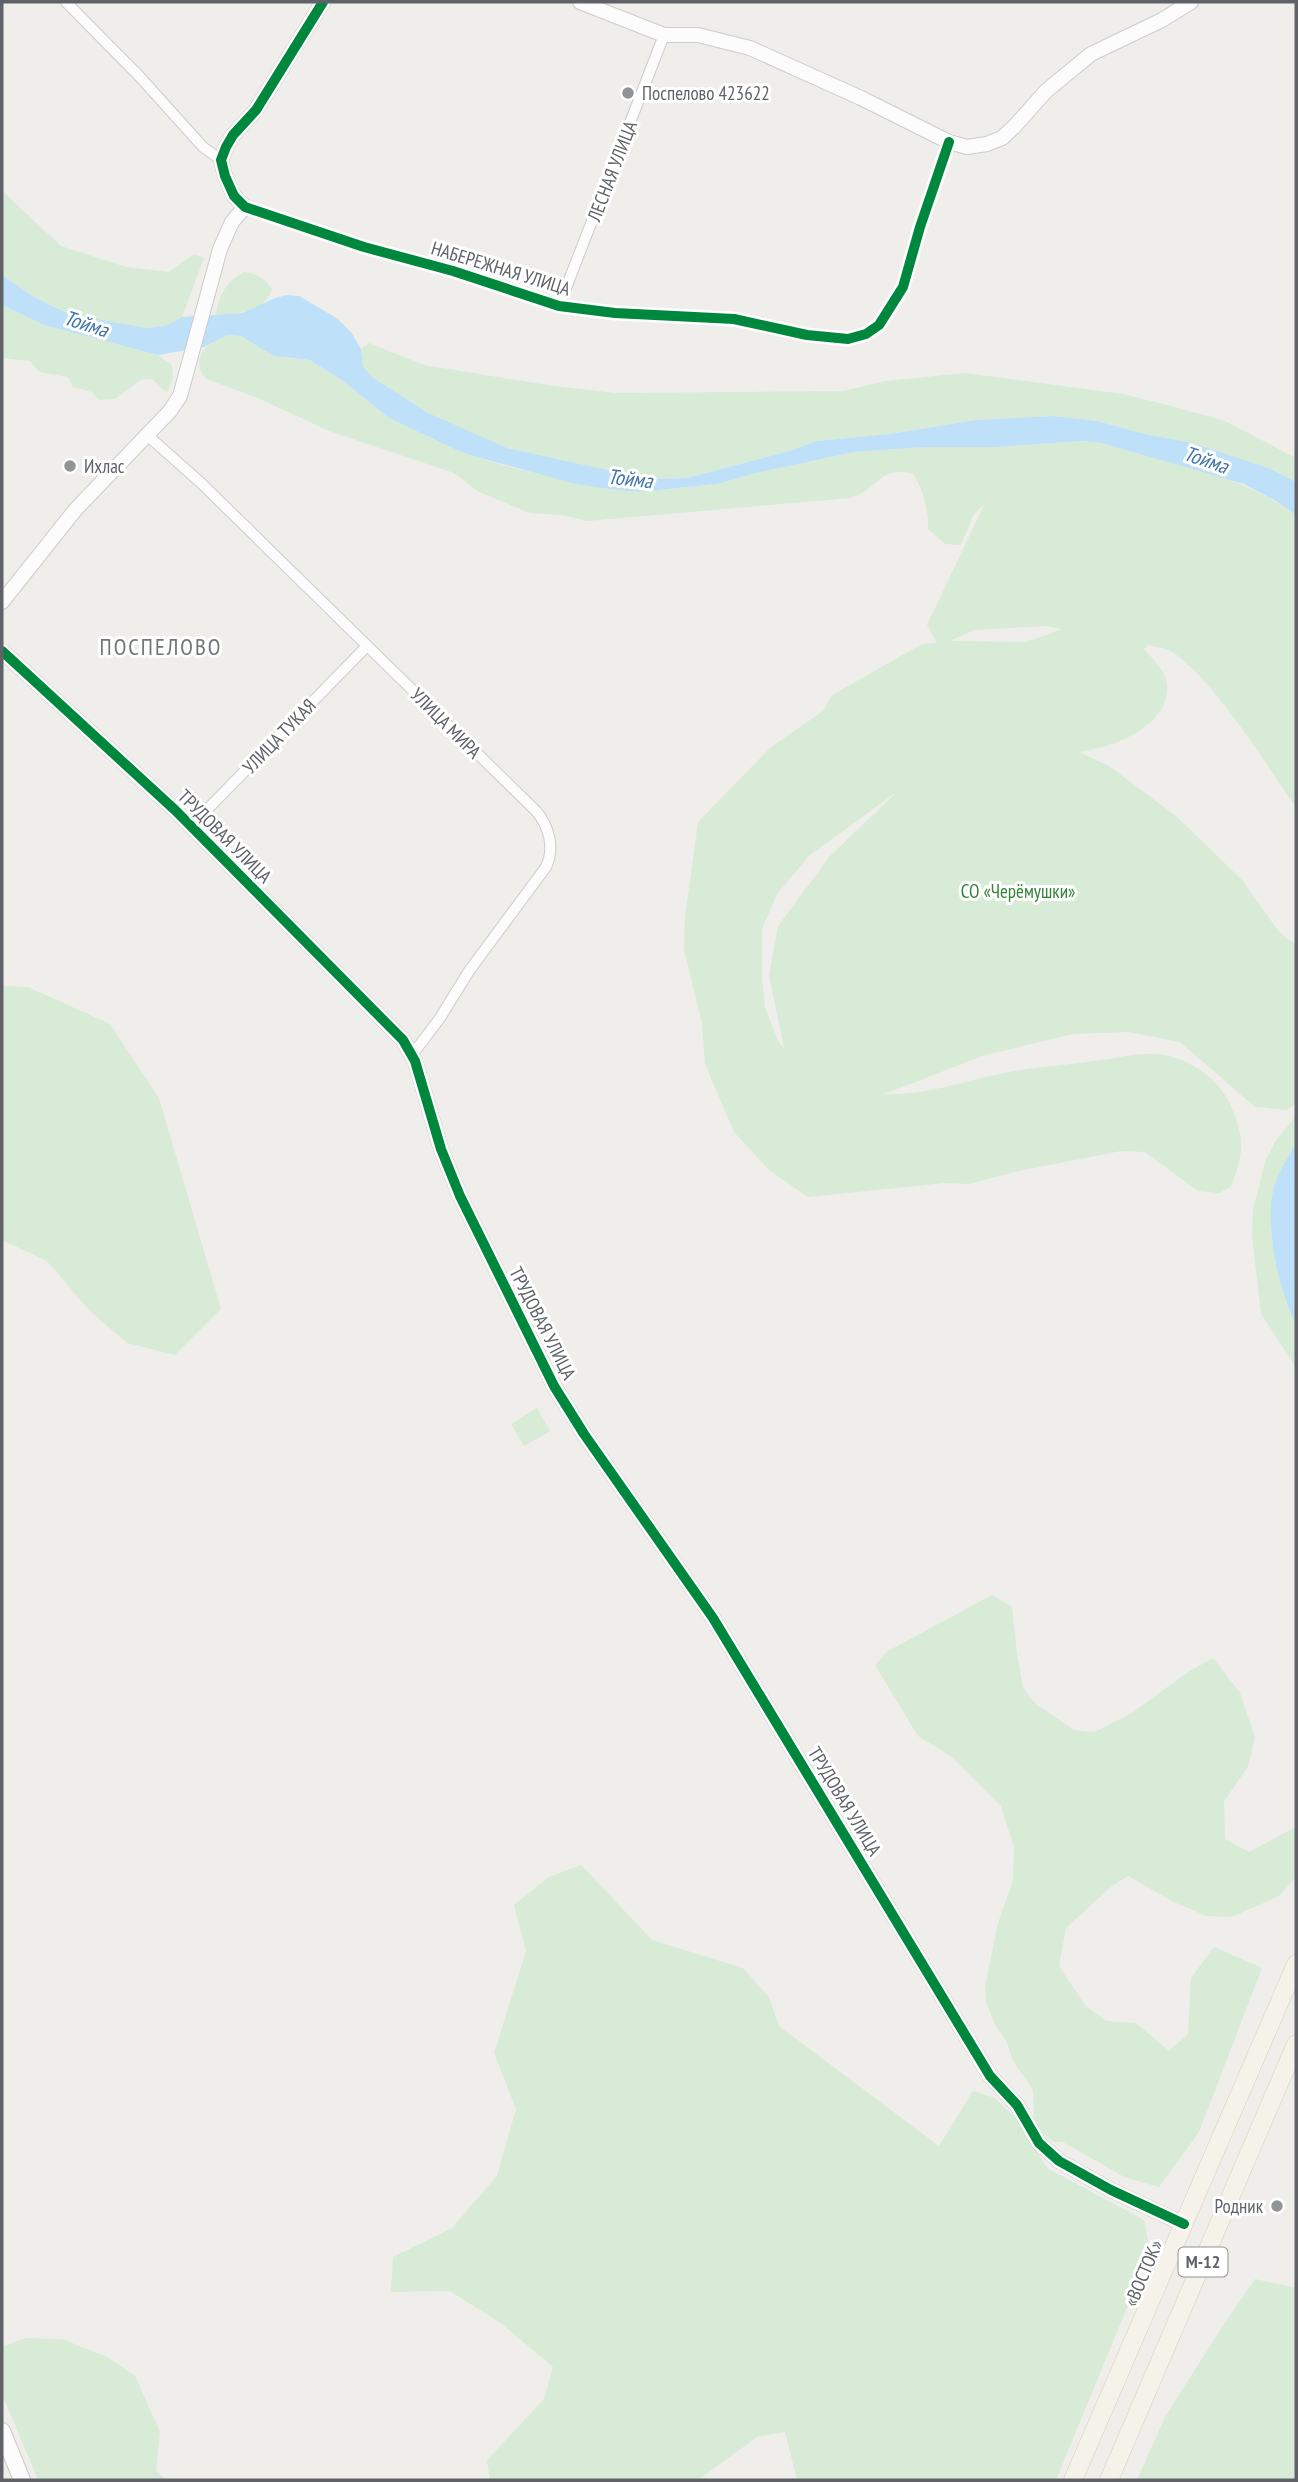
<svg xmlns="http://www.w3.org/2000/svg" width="1298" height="2482" font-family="'PT Sans Narrow',sans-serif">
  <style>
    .green { fill: #d8ebd6; fill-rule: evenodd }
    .water { fill: #bfe0f9 }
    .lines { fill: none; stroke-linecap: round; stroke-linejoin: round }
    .minor-casing { stroke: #cbcccc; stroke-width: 12 }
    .tertiary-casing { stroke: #cbcccc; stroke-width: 16 }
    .secondary-casing { stroke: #cacacb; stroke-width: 18 }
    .primary-casing { stroke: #d7ceb8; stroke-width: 19 }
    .minor { stroke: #fdfcfc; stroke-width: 10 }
    .tertiary { stroke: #fdfcfc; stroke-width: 14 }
    .secondary { stroke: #fdfcfc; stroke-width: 16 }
    .primary { stroke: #f4f2e9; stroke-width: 18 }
    .cycleway-casing { stroke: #fff; stroke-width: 15 }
    .cycleway { stroke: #00873e; stroke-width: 10 }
    .poi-dot { fill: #919496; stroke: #fff; stroke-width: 2.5 }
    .labels { text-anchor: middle; stroke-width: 6; stroke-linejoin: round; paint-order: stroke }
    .shield { fill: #fff; stroke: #8f9295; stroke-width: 2 }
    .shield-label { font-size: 18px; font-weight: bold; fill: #5f6368 }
    .poi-label { font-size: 19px; fill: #5f6368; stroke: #fff; text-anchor: start }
    .street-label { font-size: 19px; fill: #5f6368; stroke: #fff }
    .park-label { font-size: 19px; fill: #348238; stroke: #fff }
    .water-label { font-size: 21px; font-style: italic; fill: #4174aa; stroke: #fff }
    .quarter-label { font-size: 23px; letter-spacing: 2px; fill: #70757a; stroke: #fff }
  </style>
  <rect width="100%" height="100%" fill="#efeeea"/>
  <g class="green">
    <path d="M2,191L61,246L126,267L169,272L194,254L204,258L182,317L165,326L147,328L70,314L34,297L2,275Z"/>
    <path d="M244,272C258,274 264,278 272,289C264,313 237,313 216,316C218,297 226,281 244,272Z"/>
    <path d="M2,305L44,325L158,355L172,365L173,378L167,393L152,379H142L115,399L98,400L92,392L73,387L68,377L39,372L30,361L2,358Z"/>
    <path d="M227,335L241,336L284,358L310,360L343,381L389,418L463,453L513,468L609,489L638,492L717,484L756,473L854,452L923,447H996L1083,441L1102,443C1168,462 1240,474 1296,515V807C1262,759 1224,694 1178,656C1170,649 1159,647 1148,645L1144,649C1153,659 1166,671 1167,685C1170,727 1112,748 1079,752L1109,766L1176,816L1242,880L1279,932L1296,945V1103L1287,1110L1255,1107L1180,1042L1129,1032L1073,1034L985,1055L884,1094C929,1096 971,1078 1015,1071C1043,1066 1072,1065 1101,1060C1123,1057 1147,1050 1170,1056C1194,1063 1216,1078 1228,1100C1245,1136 1245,1150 1231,1187L1219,1193L1198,1191L1145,1152L1121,1151L1014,1172L969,1184L945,1183L808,1197L769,1170L734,1132L705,1064L702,1024L684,949L685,917L698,822L771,747L823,711L832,695L922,644L937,643L927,625L984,505L974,514L961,545L945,544L928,529C929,511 923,487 912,473C875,467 879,491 849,498L588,521L561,515L530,513L479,492L454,473L329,431L258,398L206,379C189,358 207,343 227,335ZM1046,626L1063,629L1026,642L950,641L974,630ZM899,790L830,856L778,926L769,975L784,1048L779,1043L765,1007L762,978V929L777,894L809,856Z"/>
    <path d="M369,343L424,365L554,386L616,393L843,391L886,381L965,373L1123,394L1175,407L1225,421L1296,458V482L1268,468L1193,443L1145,434L1097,421L1054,416L976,420L890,434L816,441L790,451L687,478L649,479L507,448L452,425L428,413L372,377L363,367L361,349Z"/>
    <path d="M2,986L28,987L110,1024L159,1098L221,1309L175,1355L127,1343L89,1310L47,1261L2,1240Z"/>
    <path d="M1296,1116V1142L1273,1190L1271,1235L1287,1305L1296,1325V1367L1261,1314L1252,1236L1253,1210L1266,1159L1275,1142Z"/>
    <path d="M537,1408L550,1431L524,1446L511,1424Z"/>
    <path d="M992,1595L1012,1607L1017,1653L1023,1688L1036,1704L1074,1730L1095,1732L1132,1713L1188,1672L1213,1658L1240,1693L1255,1737L1248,1767L1224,1801L1225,1839L1249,1852L1296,1827L1295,1878L1279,1896L1232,1917L1206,1916L1172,1901L1128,1876L1112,1886L1066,1928L1059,1966L1085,2005L1106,2021L1136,2023L1169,2051L1188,2034L1191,1978L1214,1947L1262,1968L1199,2132L1159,2187L1124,2177L1063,2142H1055L1044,2135L1037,2128L1034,2120L1033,2090L1013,2061L1006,2040L995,2025L986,2002L985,1987L998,1923L1013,1880L1014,1847L1001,1806L952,1757L918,1736L875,1665L888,1651Z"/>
    <path d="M581,1865L652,1940L743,1968L769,1997L779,2026L939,2146L973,2091L995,2098L1018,2120L1047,2168L1144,2220L1150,2252L1056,2480H797L785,2432L757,2437L698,2480H490L487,2460L544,2399L553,2367L502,2324L450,2291L391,2292L393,2257L452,2228L497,2176L516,2109L494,2053L526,1951L514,1905L549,1877Z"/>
    <path d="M1255,2279L1296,2288V2480H1137L1165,2417L1222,2327Z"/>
    <path d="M26,2338L62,2339L107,2357L135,2376L160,2432L156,2471L167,2480H38L2,2394V2343L4,2346Z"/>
  </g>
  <g class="water">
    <path d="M2,275L34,297L69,314L147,328L165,326L182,317L242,313L275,298L287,295L299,296L338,319L351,332L361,349L363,367L372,377L428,413L507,448L649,479L687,478L790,451L816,441L890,434L976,420L1054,416L1097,421L1145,434L1193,443L1268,468L1296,482V515L1276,501L1244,484L1102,443L1083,441L996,447H923L854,452L756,473L717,484L638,492L609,489L572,483L463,453L389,418L343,381L310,360L274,356L241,336L227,335L204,347L158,355L44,325L2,305Z"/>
    <path d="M1296,1142V1325C1279,1289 1265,1231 1273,1191C1276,1175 1289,1157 1296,1142Z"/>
  </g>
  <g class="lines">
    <defs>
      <g id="minor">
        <path d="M66,2L140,77L203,147L221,160"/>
        <path d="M245,207L364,247L453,271L559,306L615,313L734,319L807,335L848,339L866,334L879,325L903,287L920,227L949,142"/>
        <path d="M559,306L664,35"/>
        <path d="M147,435L201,483L536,811C549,826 555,848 546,867L469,971L440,1018L412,1055"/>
        <path d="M191,826L367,646"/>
      </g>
      <g id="tertiary">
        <path d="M580,2L664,35H698L750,48L861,98L949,142L967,147L987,144L1002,138L1014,127L1046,91L1091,54L1162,20L1191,2"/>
        <path d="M2,602L76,509L170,411L180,396L220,249L232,222L245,207L234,196L225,176L221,160L226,147L233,135L256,110L323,2"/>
        <path d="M2,651L175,810L403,1040L415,1061L441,1149L460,1196L554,1386L584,1434L713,1618L990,2076L1017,2105L1039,2143L1059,2161L1111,2190L1184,2224"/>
      </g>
      <path id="secondary" d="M2,2431L22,2480"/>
      <g id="primary">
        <path d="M1073,2480L1296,1964"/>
        <path d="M1109,2480L1296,2044"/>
      </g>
    </defs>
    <use href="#minor" class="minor-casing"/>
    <use href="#tertiary" class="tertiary-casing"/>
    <use href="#secondary" class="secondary-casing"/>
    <use href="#primary" class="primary-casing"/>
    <use href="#minor" class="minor"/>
    <use href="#tertiary" class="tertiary"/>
    <use href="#secondary" class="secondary"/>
    <use href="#primary" class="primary"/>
    <defs>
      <g id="cycleway">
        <path d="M323,2L256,110L233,135L226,147L221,160L225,176L234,196L245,207L364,247L453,271L559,306L615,313L734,319L807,335L848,339L866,334L879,325L903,287L920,227L949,142"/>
        <path d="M2,651L175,810L403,1040L415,1061L441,1149L460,1196L554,1386L584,1434L713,1618L990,2076L1017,2105L1039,2143L1059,2161L1111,2190L1184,2224"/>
      </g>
    </defs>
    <use href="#cycleway" class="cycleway-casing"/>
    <use href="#cycleway" class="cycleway"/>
  </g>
  <g class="poi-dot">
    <circle cx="628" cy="93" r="7"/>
    <circle cx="70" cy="466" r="7"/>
    <circle cx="1277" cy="2206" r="7"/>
  </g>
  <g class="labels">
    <rect class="shield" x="1178.5" y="2247.5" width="49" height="29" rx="5"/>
    <g class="shield-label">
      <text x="1203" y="2268">М-12</text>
    </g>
    <g class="poi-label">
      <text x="642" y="100">Поспелово 423622</text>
      <text x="84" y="473">Ихлас</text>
      <text x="1263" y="2213" text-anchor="end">Родник</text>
    </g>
    <g class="street-label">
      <text transform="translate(612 171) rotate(-69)" y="7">ЛЕСНАЯ УЛИЦА</text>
      <text transform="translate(501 268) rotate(17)" y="7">НАБЕРЕЖНАЯ УЛИЦА</text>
      <text transform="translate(446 723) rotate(45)" y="7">УЛИЦА МИРА</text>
      <text transform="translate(279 736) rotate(-46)" y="7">УЛИЦА ТУКАЯ</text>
      <text transform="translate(225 836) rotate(45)" y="7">ТРУДОВАЯ УЛИЦА</text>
      <text transform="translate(543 1323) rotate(63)" y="7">ТРУДОВАЯ УЛИЦА</text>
      <text transform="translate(845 1801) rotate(59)" y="7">ТРУДОВАЯ УЛИЦА</text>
      <text transform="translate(1143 2273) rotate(-67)" y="7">«ВОСТОК»</text>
    </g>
    <g class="park-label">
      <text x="1018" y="898">СО «Черёмушки»</text>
    </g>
    <g class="water-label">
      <text transform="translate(86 324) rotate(18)" y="7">Тойма</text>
      <text transform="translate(1206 460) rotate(19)" y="7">Тойма</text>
      <text transform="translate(630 479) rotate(6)" y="7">Тойма</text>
    </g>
    <g class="quarter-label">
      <text x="161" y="655">ПОСПЕЛОВО</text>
    </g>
  </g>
  <rect width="1298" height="2482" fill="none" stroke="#5f6368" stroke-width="7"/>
</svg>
